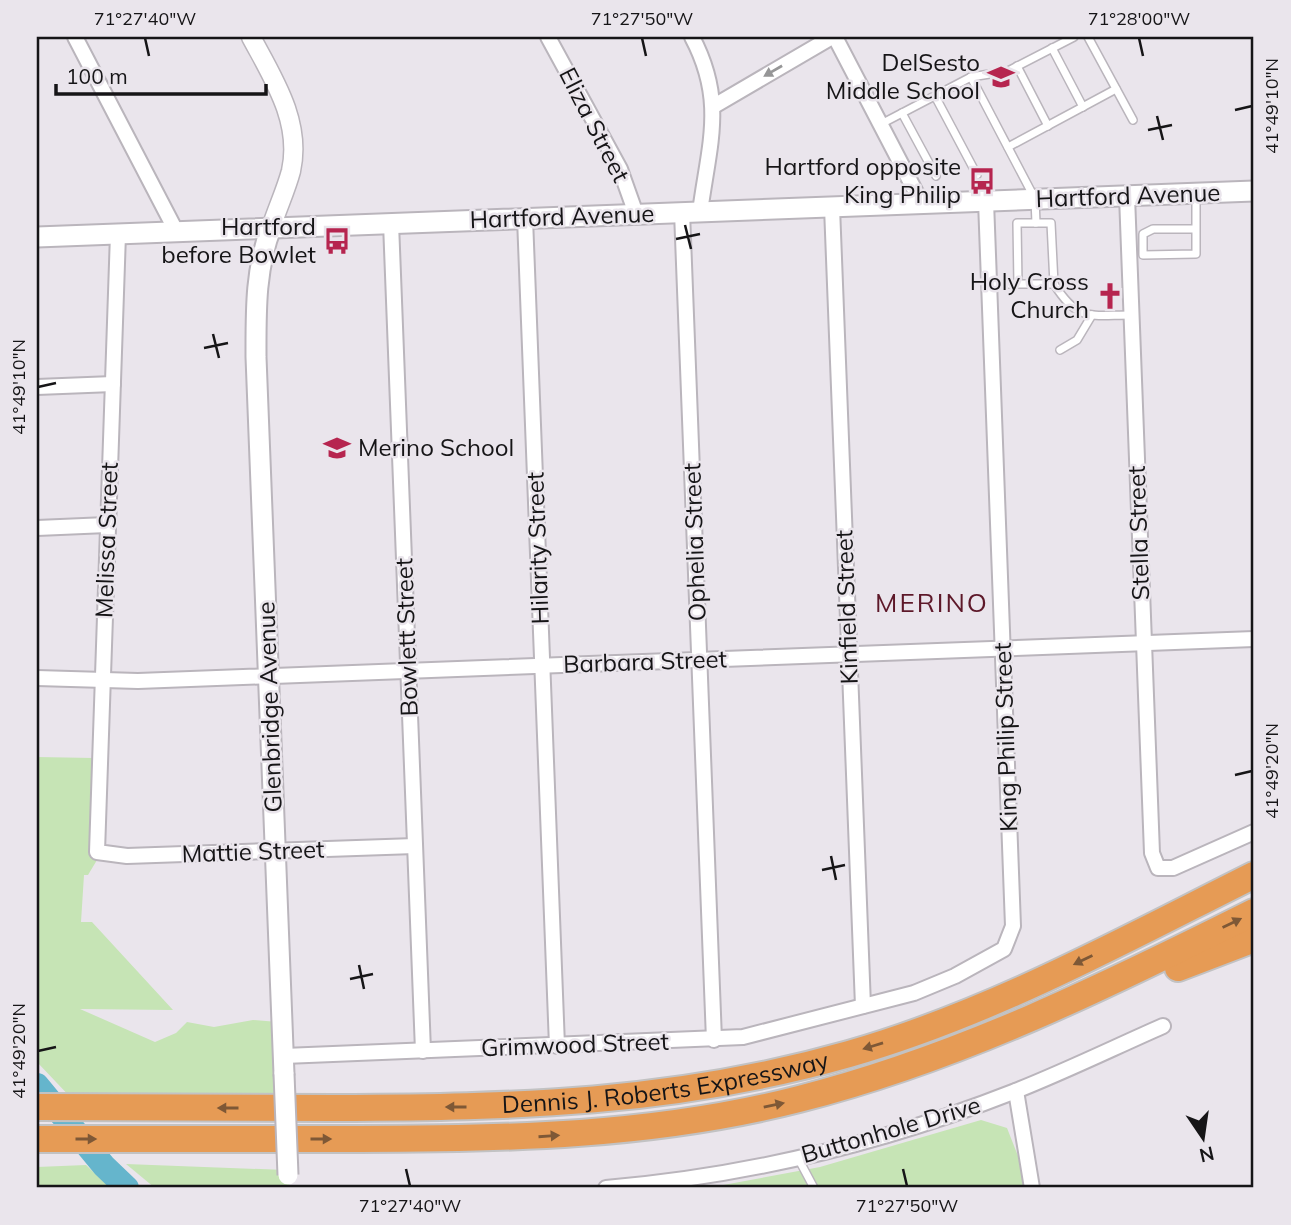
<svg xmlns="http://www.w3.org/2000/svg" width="1291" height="1225" font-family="Mulish,sans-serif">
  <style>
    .green { fill: #c6e4b5 }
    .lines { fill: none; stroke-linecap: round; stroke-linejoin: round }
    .river { stroke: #65b5cc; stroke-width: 24 }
    .service-casing { stroke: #bab5bc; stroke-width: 10 }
    .minor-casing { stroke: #bab5bc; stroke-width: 18 }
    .tertiary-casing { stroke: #bab5bc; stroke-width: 21 }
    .secondary-casing { stroke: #bab5bc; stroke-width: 23 }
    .motorway-casing { stroke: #c2c2c3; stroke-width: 30 }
    .service { stroke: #fff; stroke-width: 7 }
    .minor { stroke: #fff; stroke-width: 14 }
    .tertiary { stroke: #fff; stroke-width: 18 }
    .secondary { stroke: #fff; stroke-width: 19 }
    .motorway { stroke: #e69b55; stroke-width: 26 }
    .secondary-bridge-casing { stroke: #bab5bc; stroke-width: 23; stroke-linecap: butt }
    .secondary-bridge { stroke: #fff; stroke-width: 19 }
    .oneway { fill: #969697 }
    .oneway2 { fill: #7e5836 }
    .ticks { fill: none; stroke: #161517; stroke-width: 2.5 }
    .labels { text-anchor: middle; stroke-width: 5; stroke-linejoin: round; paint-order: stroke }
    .poi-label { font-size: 24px; fill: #161517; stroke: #eae5ec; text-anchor: end }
    .street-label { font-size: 24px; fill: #161517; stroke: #eae5ec }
    .neighbourhood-label { font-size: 26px; letter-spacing: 2px; fill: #5d1829; stroke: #eae5ec }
    .neatline { fill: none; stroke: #161517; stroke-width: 2.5 }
    .ticks-label { font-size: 18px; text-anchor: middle; fill: #161517 }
  </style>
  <rect width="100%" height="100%" fill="#eae5ec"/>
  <g class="green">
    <path d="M37,757L94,758L100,855L88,875H84L81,922H92L173,1010L80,1009L155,1042L176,1033L187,1022L214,1027L253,1020L278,1022L286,1102H75L37,1062Z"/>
    <path d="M981,1120L1007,1128L1018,1156L1024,1188H707L820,1167Z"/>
    <path d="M126,1164L286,1170L290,1188H155Z"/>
    <path d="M86,1165L110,1188H37V1167Z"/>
  </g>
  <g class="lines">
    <path class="river" d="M37,1085L104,1166L127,1188"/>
    <defs>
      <g id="service">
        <path d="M1088,37L1133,120"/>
        <path d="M1052,48L1083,107"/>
        <path d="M1017,66L1048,126"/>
        <path d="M971,77L1008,71L1074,37"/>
        <path d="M935,96L977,175"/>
        <path d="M902,113L936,176"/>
        <path d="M881,124L971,77L1035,199L1036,223"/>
        <path d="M1008,147L1116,89"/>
        <path d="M1195,229H1153L1143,234V255L1196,254V194"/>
        <path d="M989,284H1054L1051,223H1017L1018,284"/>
        <path d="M1054,284C1078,322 1089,315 1131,315"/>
        <path d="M1060,350L1077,340L1092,315"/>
        <path d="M798,1158L814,1188"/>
      </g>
      <g id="minor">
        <path d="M75,37L176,231"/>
        <path d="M548,37L620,169L636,214"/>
        <path d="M692,37C726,101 709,144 700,212"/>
        <path d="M835,37L922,204"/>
        <path d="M714,106L832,37"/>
        <path d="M1127,196L1152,853L1158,868H1173L1254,832"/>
        <path d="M832,207L863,1006"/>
        <path d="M682,212L714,1040"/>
        <path d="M525,218L557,1046"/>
        <path d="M391,223L423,1051"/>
        <path d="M118,234L97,852L127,856L415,846"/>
        <path d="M37,387L113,384"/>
        <path d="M37,528L107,525"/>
        <path d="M37,678L138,681L1254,639"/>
        <path d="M284,1056L743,1037L914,993L955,976L1004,949L1013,926L986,201"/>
        <path d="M1016,1091L1032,1188"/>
        <path d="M606,1188C745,1176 883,1143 1013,1092C1064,1072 1113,1048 1163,1026"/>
      </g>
      <path id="tertiary" d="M251,37C273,78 302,122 291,171C286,190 277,209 271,228"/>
      <g id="secondary">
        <path d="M271,228C255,270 256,312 256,357L284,1074"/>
        <path d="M37,237L1254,191"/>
      </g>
      <g id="motorway">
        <path d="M1178,968L1254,939"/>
        <path id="s1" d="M37,1107C136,1108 235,1108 335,1108C516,1107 673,1104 849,1054C992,1013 1122,941 1254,875"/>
        <path d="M37,1139C144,1139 252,1139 359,1139C507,1139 655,1136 799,1099C960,1058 1106,986 1254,912"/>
      </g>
    </defs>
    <use href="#service" class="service-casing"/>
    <use href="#minor" class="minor-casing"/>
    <use href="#tertiary" class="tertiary-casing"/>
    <use href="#secondary" class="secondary-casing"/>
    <use href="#motorway" class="motorway-casing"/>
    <use href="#service" class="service"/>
    <use href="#minor" class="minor"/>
    <use href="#tertiary" class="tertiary"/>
    <use href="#secondary" class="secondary"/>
    <use href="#motorway" class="motorway"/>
    <defs>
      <path id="secondary-bridge" d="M284,1074L288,1175"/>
    </defs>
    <use href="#secondary-bridge" class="secondary-bridge-casing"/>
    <use href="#secondary-bridge" class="secondary-bridge"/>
  </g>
  <defs><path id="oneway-solid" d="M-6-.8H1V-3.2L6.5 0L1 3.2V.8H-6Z" transform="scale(1.75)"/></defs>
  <use class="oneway" href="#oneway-solid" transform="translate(773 71) rotate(150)"/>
  <g class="oneway2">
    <use href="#oneway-solid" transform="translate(1232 923) rotate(-26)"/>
    <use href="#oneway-solid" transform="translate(1083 960) rotate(154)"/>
    <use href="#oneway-solid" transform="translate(873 1046) rotate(163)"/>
    <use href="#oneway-solid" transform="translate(774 1105) rotate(-12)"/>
    <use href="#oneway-solid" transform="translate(456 1107) rotate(180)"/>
    <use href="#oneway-solid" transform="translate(228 1108) rotate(180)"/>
    <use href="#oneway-solid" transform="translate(549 1136) rotate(-4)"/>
    <use href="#oneway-solid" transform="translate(86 1139)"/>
    <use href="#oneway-solid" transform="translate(321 1139)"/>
  </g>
  <path class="ticks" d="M145,38L149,56M642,38L646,56M1139,38L1143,56M1235,110L1252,106M1157,116L1163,140M1148,130L1172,125M685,225L691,249M676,239L700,234M213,334L219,358M204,348L228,343M38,387L56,383M1235,775L1252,771M831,856L836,880M822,870L845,865M359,965L364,989M350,979L373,974M38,1051L56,1047M406,1169L410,1186M903,1169L907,1186"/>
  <defs>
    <symbol id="school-bare" viewBox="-9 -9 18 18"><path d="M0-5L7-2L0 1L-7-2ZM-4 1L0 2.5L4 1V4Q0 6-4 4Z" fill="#b6254f" stroke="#eae5ec" stroke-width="2.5" paint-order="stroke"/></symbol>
    <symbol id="bus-bare" viewBox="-9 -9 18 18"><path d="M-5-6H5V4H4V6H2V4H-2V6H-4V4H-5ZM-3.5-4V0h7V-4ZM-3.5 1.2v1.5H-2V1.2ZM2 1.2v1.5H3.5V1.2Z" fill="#b6254f" stroke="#eae5ec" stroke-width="2.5" paint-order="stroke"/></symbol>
    <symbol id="church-bare" viewBox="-9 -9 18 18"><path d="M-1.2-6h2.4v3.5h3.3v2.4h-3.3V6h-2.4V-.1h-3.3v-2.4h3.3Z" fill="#b6254f" stroke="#eae5ec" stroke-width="2.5" paint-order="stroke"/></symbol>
  </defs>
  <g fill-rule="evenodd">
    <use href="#school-bare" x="982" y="58" width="38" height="38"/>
    <use href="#bus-bare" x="963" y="162" width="38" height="38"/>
    <use href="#bus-bare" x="318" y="222" width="38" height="38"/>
    <use href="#church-bare" x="1091" y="277" width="38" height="38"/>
    <use href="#school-bare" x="318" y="429" width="38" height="38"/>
  </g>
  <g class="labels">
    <g class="poi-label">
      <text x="980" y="71">DelSesto<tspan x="980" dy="28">Middle School</tspan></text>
      <text x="961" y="175">Hartford opposite<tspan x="961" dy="28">King Philip</tspan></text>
      <text x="316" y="235">Hartford<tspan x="316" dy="28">before Bowlet</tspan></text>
      <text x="1089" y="290">Holy Cross<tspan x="1089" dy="28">Church</tspan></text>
      <text x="358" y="456" text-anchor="start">Merino School</text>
    </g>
    <g class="street-label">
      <text transform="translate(594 125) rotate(63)" y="8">Eliza Street</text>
      <text transform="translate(1128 196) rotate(-2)" y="8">Hartford Avenue</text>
      <text transform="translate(562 217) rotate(-2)" y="8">Hartford Avenue</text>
      <text transform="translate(1139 533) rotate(-92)" y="8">Stella Street</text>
      <text transform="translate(107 540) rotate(-88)" y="8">Melissa Street</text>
      <text transform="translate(695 542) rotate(-92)" y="8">Ophelia Street</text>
      <text transform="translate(538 548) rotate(-92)" y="8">Hilarity Street</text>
      <text transform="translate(847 607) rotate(-92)" y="8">Kinfield Street</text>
      <text transform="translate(407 637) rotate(-92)" y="8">Bowlett Street</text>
      <text transform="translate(645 662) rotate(-2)" y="8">Barbara Street</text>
      <text transform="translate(270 707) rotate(-92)" y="8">Glenbridge Avenue</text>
      <text transform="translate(1006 737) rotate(-92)" y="8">King Philip Street</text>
      <text transform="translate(253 852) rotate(-2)" y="8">Mattie Street</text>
      <text transform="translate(575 1045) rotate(-2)" y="8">Grimwood Street</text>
      <text dy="8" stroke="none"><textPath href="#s1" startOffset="630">Dennis J. Roberts Expressway</textPath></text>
      <text transform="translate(891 1130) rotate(-16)" y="8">Buttonhole Drive</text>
    </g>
    <g class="neighbourhood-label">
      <text x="932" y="612">MERINO</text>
    </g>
  </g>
  <rect width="1291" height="1225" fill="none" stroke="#eae5ec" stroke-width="77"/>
  <g transform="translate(1203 1138) rotate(167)" stroke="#eae5ec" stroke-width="5" paint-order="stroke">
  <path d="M0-5L12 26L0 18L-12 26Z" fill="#161517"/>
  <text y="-10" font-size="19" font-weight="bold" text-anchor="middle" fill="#161517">N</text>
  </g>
  <path d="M56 84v10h210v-10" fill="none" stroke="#161517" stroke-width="3.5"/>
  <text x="66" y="84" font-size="21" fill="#161517" stroke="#eae5ec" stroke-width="5" paint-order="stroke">100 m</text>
  <rect x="38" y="38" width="1214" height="1148" class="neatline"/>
  <g class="ticks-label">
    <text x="145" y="25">71°27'40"W</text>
    <text x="642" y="25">71°27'50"W</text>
    <text x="1139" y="25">71°28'00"W</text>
    <text transform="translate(1272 106) rotate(-90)" y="6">41°49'10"N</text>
    <text transform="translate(19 387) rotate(-90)" y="6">41°49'10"N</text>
    <text transform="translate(1272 771) rotate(-90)" y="6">41°49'20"N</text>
    <text transform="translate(19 1051) rotate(-90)" y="6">41°49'20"N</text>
    <text x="410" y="1212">71°27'40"W</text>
    <text x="907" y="1212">71°27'50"W</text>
  </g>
</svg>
